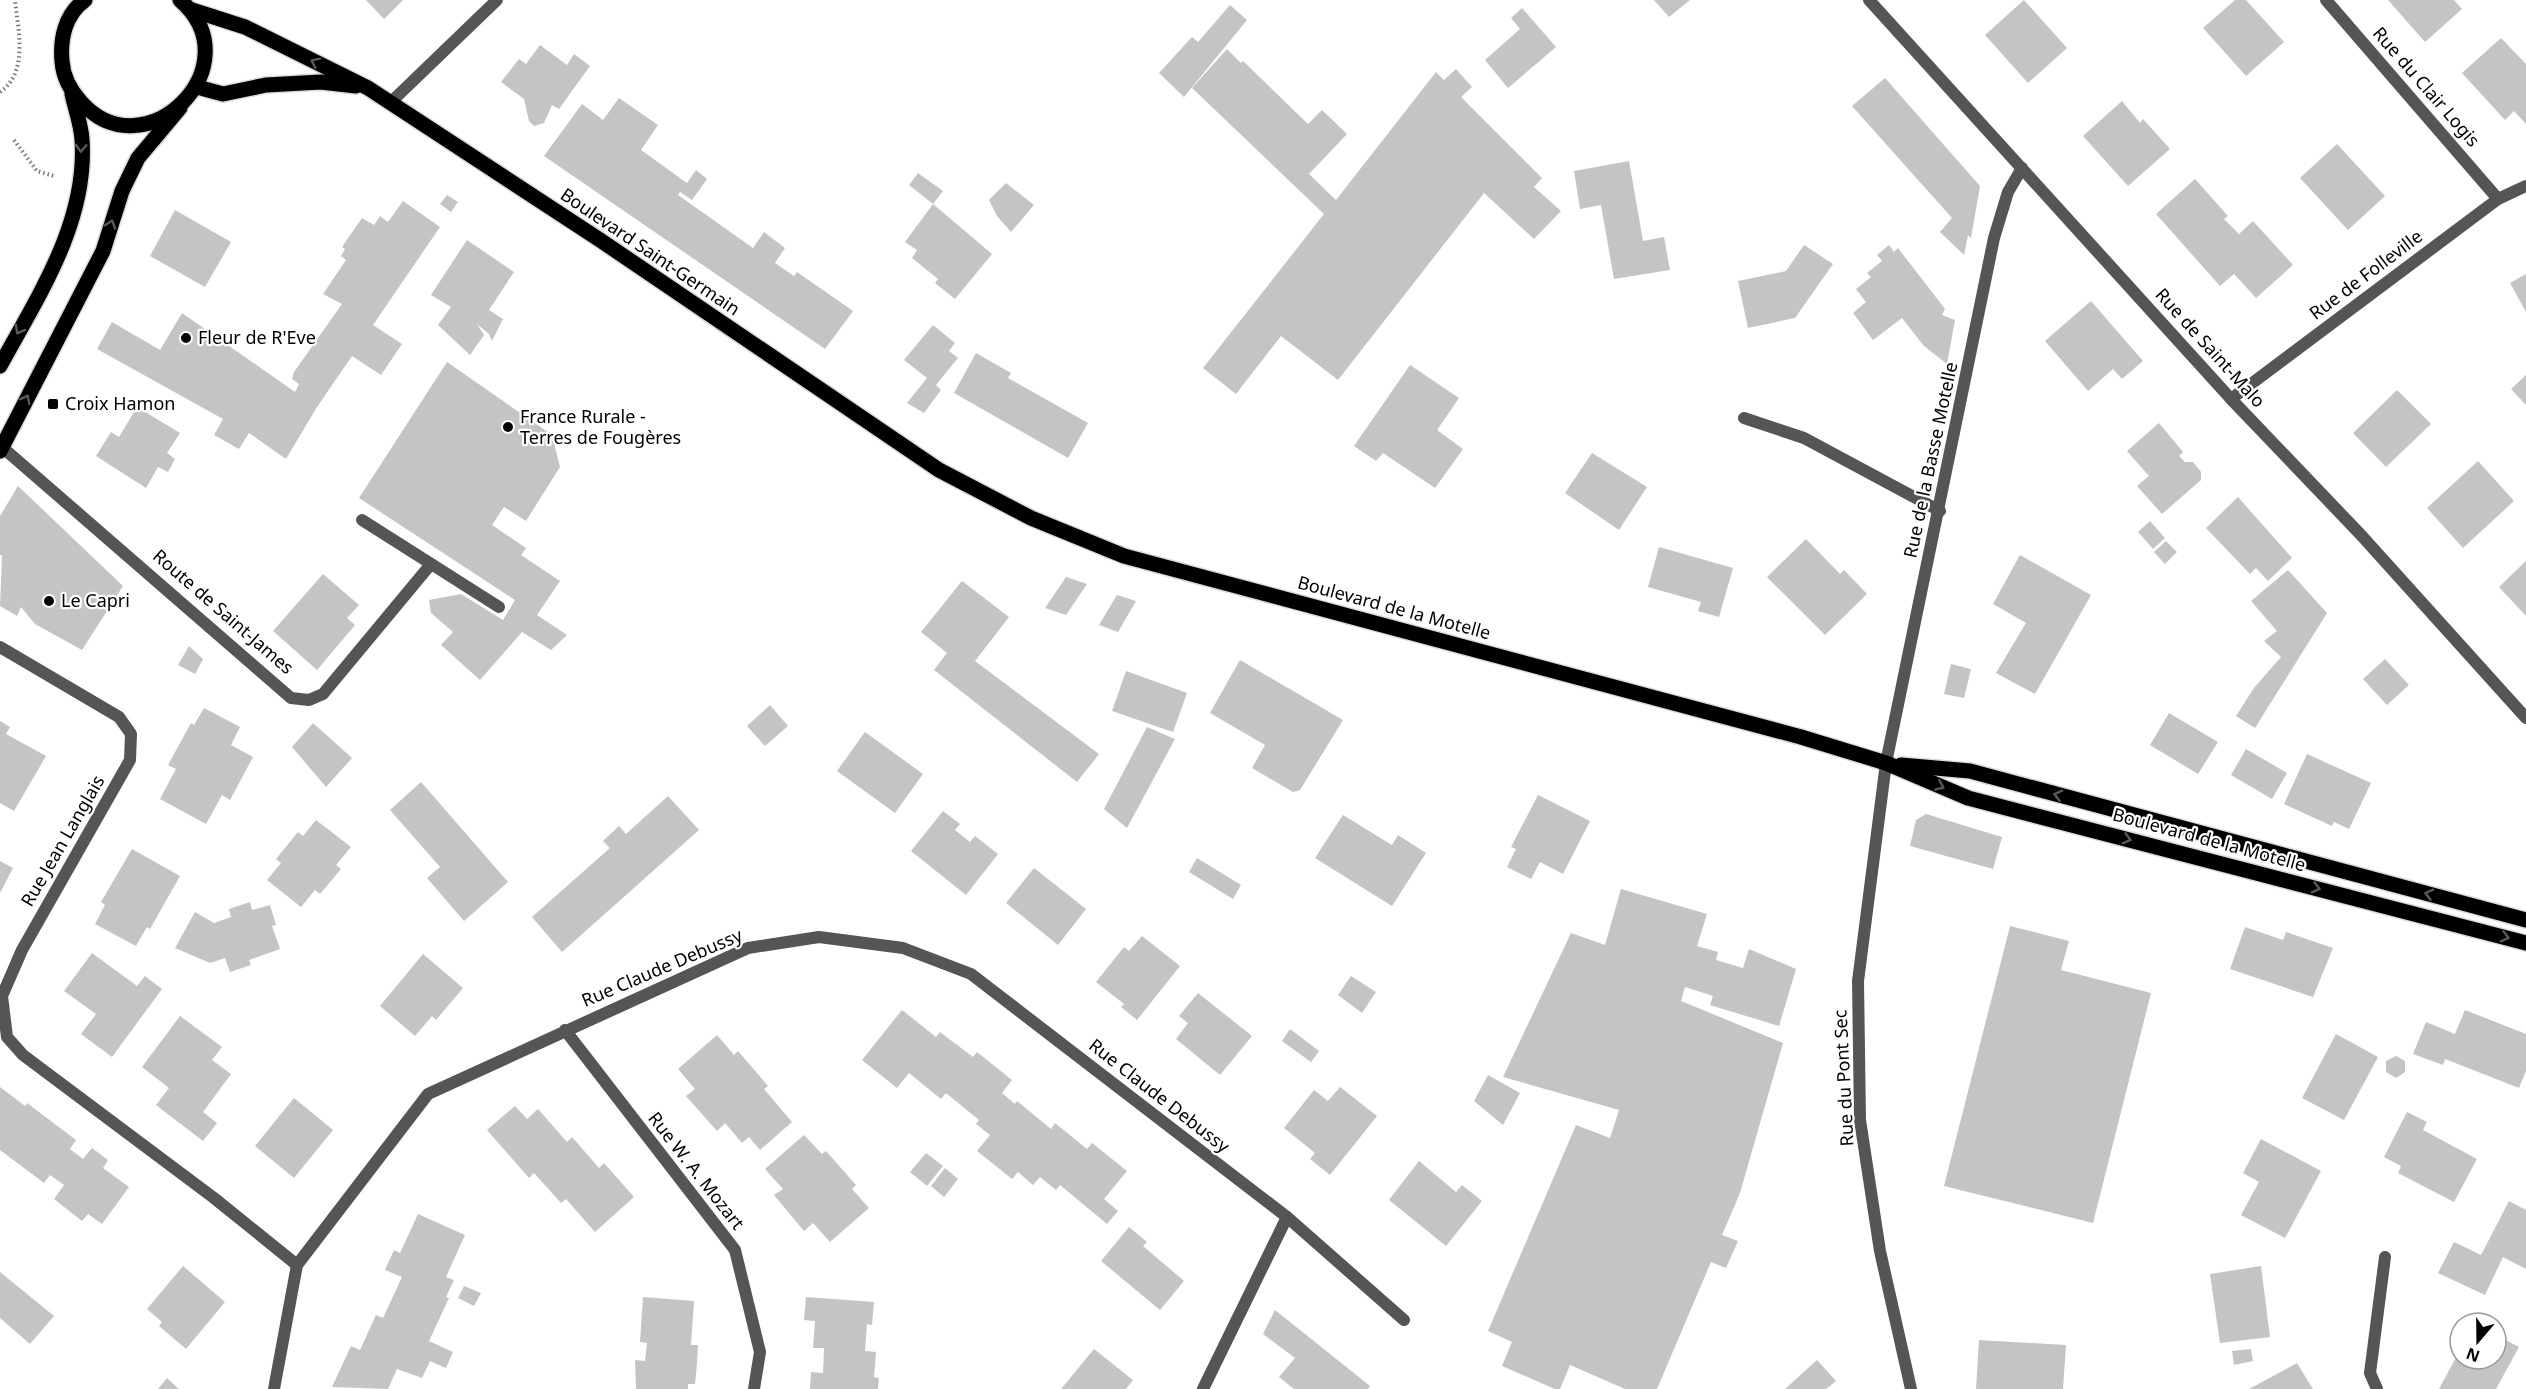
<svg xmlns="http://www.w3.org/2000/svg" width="2526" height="1389" font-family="'Noto Sans',sans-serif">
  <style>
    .building { fill: #c4c4c4 }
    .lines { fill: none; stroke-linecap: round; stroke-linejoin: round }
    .primary-casing { stroke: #dbdbdb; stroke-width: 18 }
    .path { stroke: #777; stroke-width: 4; stroke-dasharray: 1.5 3; stroke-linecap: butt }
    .minor { stroke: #555; stroke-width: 12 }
    .tertiary { stroke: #555; stroke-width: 12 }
    .primary { stroke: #000; stroke-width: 15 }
    .oneway { stroke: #595959 }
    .poi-dot { fill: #000; stroke: #fff; stroke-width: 2 }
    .labels { text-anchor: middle; stroke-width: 4.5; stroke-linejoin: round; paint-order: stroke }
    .street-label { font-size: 18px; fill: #000; stroke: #fff }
    .poi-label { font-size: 18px; fill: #000; stroke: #fff; text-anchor: start }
  </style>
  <rect width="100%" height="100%" fill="#fff"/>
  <g class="building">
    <path d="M366,0H403L384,19Z"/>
    <path d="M1654,0H1690L1669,17Z"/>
    <path d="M2024,0L2067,48L2028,83L1985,35Z"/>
    <path d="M2235,0H2246L2284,42L2246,76L2203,28Z"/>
    <path d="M2388,0H2454L2462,9L2425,42Z"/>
    <path d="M1230,5L1247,20L1184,97L1159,73L1192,37L1198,42Z"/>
    <path d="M1522,8L1556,47L1508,88L1485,60L1520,29L1511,18Z"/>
    <path d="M2501,38L2526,64V124L2514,111L2505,120L2462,73Z"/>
    <path d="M540,45L567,65L574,54L590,66L559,109L552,105L544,123L534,126L529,121L524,99L501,82L519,59L526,64Z"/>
    <path d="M1227,49L1241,63L1243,61L1308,124L1322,110L1347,134L1309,174L1336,200L1436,72L1444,80L1456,69L1472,87L1461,97L1542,178L1534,187L1561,211L1534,239L1484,193L1338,380L1281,336L1236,394L1203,368L1324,214L1192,88Z"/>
    <path d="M1885,78L1980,186L1971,238L1968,235L1964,255L1940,232L1952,218L1852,106Z"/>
    <path d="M619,98L658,125L641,150L687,183L696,170L707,179L692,200L680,192L678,195L753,248L764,232L785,248L775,263L794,276L797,272L853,311L825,349L544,156L582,104L603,120Z"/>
    <path d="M2122,101L2140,123L2143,119L2170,149L2128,186L2083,136Z"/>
    <path d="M2337,144L2385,196L2348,230L2300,178Z"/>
    <path d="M1629,161L1643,241L1664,237L1670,270L1614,279L1601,205L1580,209L1574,171Z"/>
    <path d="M918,173L943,191L933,204L909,185Z"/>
    <path d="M2195,179L2228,216L2224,219L2239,234L2253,221L2293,265L2256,298L2234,274L2220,286L2156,214Z"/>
    <path d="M1006,183L1034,205L1011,232L997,216L989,200Z"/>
    <path d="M447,195L458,202L451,212L440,204Z"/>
    <path d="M403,201L440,227L373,325L402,344L381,375L352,356L317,407L286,459L249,433L239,449L214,435L223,419L97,349L112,322L160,350L182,313L295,392L299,384L292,379L294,372L342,304L323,294L346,260L341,256L345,249L342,247L362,218L374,225L380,216L388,222Z"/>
    <path d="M933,204L992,254L955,299L935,283L938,279L912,258L917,250L905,242Z"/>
    <path d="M175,210L231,242L205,287L150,256Z"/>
    <path d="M467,240L514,272L489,310L503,319L492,341L489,334L477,324L484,335L470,355L438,325L451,307L431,295Z"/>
    <path d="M1804,245L1833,264L1795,318L1748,328L1738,281L1786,271Z"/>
    <path d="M1889,245L1894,252L1898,248L1945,309L1942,315L1955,320L1947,364L1924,346L1902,318L1873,340L1853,313L1866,302L1856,289L1871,277L1867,273L1882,261L1877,255Z"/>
    <path d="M2526,274V312L2510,283Z"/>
    <path d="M2091,301L2143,361L2122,379L2113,369L2088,391L2045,341Z"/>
    <path d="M933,325L955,343L949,351L958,358L936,385L941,390L924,413L907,403L927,378L904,360Z"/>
    <path d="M976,353L1011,373L1008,378L1088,423L1068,458L954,393Z"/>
    <path d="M447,362L552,435L560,467L526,521L504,507L492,525L526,548L521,555L560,581L537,615L567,635L551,650L522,632L480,680L441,645L453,632L431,613L429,600L461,594L503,620L515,600L359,498Z"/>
    <path d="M1410,365L1459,398L1437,430L1463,449L1435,488L1383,453L1376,461L1354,446Z"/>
    <path d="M2526,375V405L2511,389Z"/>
    <path d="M2397,390L2431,424L2386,467L2353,433Z"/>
    <path d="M137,407L180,433L167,453L175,459L168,472L158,467L146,488L96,456L111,432L119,437Z"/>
    <path d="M2159,423L2183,452L2179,456L2185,462H2193L2201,472V480L2162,514L2137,486L2149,476L2127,451Z"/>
    <path d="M1592,453L1647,487L1619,530L1565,493Z"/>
    <path d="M2478,461L2514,501L2463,548L2427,508Z"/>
    <path d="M18,486L123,586L82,650L35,624L21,607L17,616L0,606L2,555H0V516Z"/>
    <path d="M2238,497L2292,558L2268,581L2256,568L2250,574L2206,528Z"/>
    <path d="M2150,521L2165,538L2153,549L2138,532Z"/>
    <path d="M1806,539L1840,574L1844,570L1867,594L1825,635L1767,577Z"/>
    <path d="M2166,541L2177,552L2165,564L2154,552Z"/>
    <path d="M1659,547L1733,568L1719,617L1698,611L1701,602L1648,587Z"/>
    <path d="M2020,555L2091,595L2035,694L1996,673L2026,623L1993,604Z"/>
    <path d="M2526,561V616L2499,587Z"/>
    <path d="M2288,570L2327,613L2255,728L2236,716L2254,688L2281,657L2264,641L2277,631L2251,601Z"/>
    <path d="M323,574L359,605L347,618L355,625L317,670L273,631Z"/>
    <path d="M1066,577L1087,584L1066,615L1045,608Z"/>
    <path d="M962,581L1009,617L975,661L1099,754L1077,782L934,670L947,653L921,632Z"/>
    <path d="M1117,595L1136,601L1118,632L1099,625Z"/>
    <path d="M189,646L203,659L195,674L178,665Z"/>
    <path d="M2385,659L2409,685L2387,705L2363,679Z"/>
    <path d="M1240,660L1343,720L1300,790L1293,792L1252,768L1265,745L1210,713Z"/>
    <path d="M1951,664L1971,669L1964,698L1944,694Z"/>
    <path d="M1126,671L1187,693L1173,732L1112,711Z"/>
    <path d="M770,705L788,726L765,746L747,726Z"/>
    <path d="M204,708L240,727L231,745L253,757L230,800L222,795L206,824L160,799L176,769L168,765L191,723L194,725Z"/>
    <path d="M2169,713L2218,742L2198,774L2150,745Z"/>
    <path d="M0,721L10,727L6,734L46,756L14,811L0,803Z"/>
    <path d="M313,723L352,758L326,787L292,747Z"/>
    <path d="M1147,727L1175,739L1127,828L1104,809Z"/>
    <path d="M865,732L923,774L895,813L837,771Z"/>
    <path d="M2246,749L2287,773L2272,799L2231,775Z"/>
    <path d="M2307,754L2371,783L2349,829L2334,822L2332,826L2284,804Z"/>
    <path d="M421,782L508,882L464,921L427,878L440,867L390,810Z"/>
    <path d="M1538,795L1590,821L1563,874L1540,862L1531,879L1507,867L1516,849L1511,847Z"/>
    <path d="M668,796L699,830L562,952L532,917L610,848L603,841L619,826L626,834Z"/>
    <path d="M943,811L960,824L955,830L970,842L975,836L998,854L966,895L911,851Z"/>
    <path d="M1926,814L2002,837L1993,869L1910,846L1916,820Z"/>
    <path d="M1343,815L1392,845L1398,835L1426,853L1392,906L1315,858Z"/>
    <path d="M316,820L351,847L336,865L341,869L320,894L315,890L301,907L267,880L281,863L276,859L298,832L303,836Z"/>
    <path d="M132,849L180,876L150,929L147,927L136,946L95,924L105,905L101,902Z"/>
    <path d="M1197,858L1241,885L1233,899L1189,872Z"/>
    <path d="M0,861L13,868L0,893Z"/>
    <path d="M1034,868L1086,909L1058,945L1006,903Z"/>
    <path d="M1621,889L1707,914L1697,946L1718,952L1716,960L1743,968L1749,949L1796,969L1779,1026L1710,1005L1713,996L1685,987L1681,1001L1783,1043L1740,1193L1722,1235L1738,1241L1726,1268L1711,1262L1657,1389H1625L1570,1365L1560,1389H1555L1502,1366L1512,1342L1488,1331L1576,1125L1610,1138L1619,1110L1503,1077L1571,933L1605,945Z"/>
    <path d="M250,902L252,910L270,905L276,925L272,926L280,949L249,960L251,965L230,972L225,958L210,963L175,948L195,912L214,923L231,917L229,909Z"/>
    <path d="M2010,926L2069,941L2061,970L2151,993L2093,1223L1944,1186Z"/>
    <path d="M2245,927L2283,940L2286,932L2333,948L2313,997L2230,969Z"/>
    <path d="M1142,936L1180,966L1137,1020L1121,1007L1124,1004L1096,982L1124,947L1129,951Z"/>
    <path d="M92,953L137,986L145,976L162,989L112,1057L81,1034L96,1014L64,991Z"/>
    <path d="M423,954L463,988L436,1020L432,1016L415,1036L380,1006Z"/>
    <path d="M1351,976L1376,992L1362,1013L1338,995Z"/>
    <path d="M1198,993L1252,1036L1220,1075L1176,1039L1188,1023L1179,1016Z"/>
    <path d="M902,1010L936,1037L940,1032L973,1057L977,1052L1012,1080L1002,1093L1015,1104L1017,1101L1051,1129L1055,1123L1087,1149L1092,1143L1127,1171L1104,1199L1118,1211L1107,1224L1060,1185L1056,1190L1040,1177L1033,1185L1018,1172L1012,1179L977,1151L990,1135L976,1124L979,1120L946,1093L941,1099L909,1073L897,1088L862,1060Z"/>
    <path d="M2465,1010L2526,1034V1071L2519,1088L2445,1059L2443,1065L2413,1054L2426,1022L2455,1034Z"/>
    <path d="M180,1016L222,1047L212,1060L231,1074L203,1112L217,1123L203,1141L156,1105L169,1088L142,1067Z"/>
    <path d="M1290,1029L1319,1051L1311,1062L1282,1041Z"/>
    <path d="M2336,1034L2378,1057L2344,1120L2302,1098Z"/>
    <path d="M717,1035L734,1055L738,1051L768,1086L764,1089L792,1122L760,1150L749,1137L742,1143L725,1123L717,1131L686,1096L695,1089L678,1069Z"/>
    <path d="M2396,1056L2405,1061V1072L2396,1078L2386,1072V1061Z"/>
    <path d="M1488,1075L1520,1093L1503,1125L1474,1101Z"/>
    <path d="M0,1087L25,1106L27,1103L76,1140L70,1149L83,1159L92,1148L108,1160L103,1168L129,1187L102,1224L88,1214L82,1221L54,1199L64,1185L50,1175L44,1183L0,1150Z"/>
    <path d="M1340,1087L1377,1116L1330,1175L1310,1159L1315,1153L1284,1128L1314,1090L1328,1101Z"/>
    <path d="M294,1098L333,1130L294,1178L255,1146Z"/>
    <path d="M515,1106L527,1119L538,1109L567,1142L572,1137L599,1168L604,1163L634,1197L595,1232L566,1199L561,1203L534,1173L529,1178L487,1130Z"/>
    <path d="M2407,1112L2427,1122L2423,1130L2477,1159L2454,1202L2398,1173L2401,1166L2384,1157Z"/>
    <path d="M804,1135L822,1154L826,1151L856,1185L852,1189L869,1208L830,1242L813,1223L804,1231L774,1195L783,1189L765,1169Z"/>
    <path d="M2261,1139L2321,1171L2285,1238L2241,1215L2259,1182L2243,1173Z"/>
    <path d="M926,1153L943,1166L927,1186L910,1172Z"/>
    <path d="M1419,1161L1456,1192L1462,1185L1482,1201L1446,1246L1389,1200Z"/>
    <path d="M945,1168L958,1179L944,1197L931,1186Z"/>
    <path d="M2509,1201L2526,1210V1269L2503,1257L2485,1295L2438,1273L2454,1242L2481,1255Z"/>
    <path d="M418,1214L465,1235L446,1277L454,1280L446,1297L449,1298L429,1341L453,1352L446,1368L430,1361L422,1378L397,1369L388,1389L332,1387L351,1346L360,1350L376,1315L383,1318L402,1277L385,1270L394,1250L400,1253Z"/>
    <path d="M1129,1227L1147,1242L1143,1246L1184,1281L1160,1310L1101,1261Z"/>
    <path d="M183,1266L225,1302L186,1349L159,1326L162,1322L147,1309Z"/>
    <path d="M2261,1266L2270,1337L2220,1343L2210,1274Z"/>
    <path d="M0,1272L54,1316L30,1344L0,1318Z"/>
    <path d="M464,1286L481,1293L474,1306L458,1298Z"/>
    <path d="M643,1297L694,1301L691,1345H698L697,1364L695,1384H688V1389H636L635,1360L645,1361L647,1343L640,1342Z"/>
    <path d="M806,1297L874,1302L872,1325L867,1324L865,1351L876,1352L874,1377L879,1378L878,1389H810L811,1372L823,1373L824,1348H813L815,1321L804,1320Z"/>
    <path d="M1275,1310L1370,1386L1368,1389H1294L1279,1377L1295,1358L1263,1334Z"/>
    <path d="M2496,1335L2519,1347L2496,1389H2439L2460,1350V1359H2496Z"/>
    <path d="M1979,1340L2066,1345L2063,1389H1976Z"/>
    <path d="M1094,1349L1133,1380L1126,1389H1061Z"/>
    <path d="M2251,1349L2253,1361L2234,1365L2232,1351Z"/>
    <path d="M1817,1360L1836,1381L1826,1389H1785Z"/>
    <path d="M2297,1363L2313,1389H2249Z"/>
    <path d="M167,1378L179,1389H158Z"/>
  </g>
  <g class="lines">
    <defs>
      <g id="primary">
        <path d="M85,0C65,14 60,39 62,61C63,77 70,90 81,102C145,174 255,65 180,0"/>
        <path d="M192,10L245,27L368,88L600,240L939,470L1031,518L1124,556L1801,737L1886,763L1968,798L2526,943"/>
        <path d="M197,87L223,94L266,85L321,82L356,86"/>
        <path d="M0,366C38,296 88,222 82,139C81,124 75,108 72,94"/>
        <path d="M0,451L103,251L122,191L138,158L180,108"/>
        <path d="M1901,765L1970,771L2526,920"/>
      </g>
    </defs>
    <use href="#primary" class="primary-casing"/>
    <g class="path">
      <path d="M0,92C29,72 18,30 15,0"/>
      <path d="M14,140L37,171L54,176"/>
    </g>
    <g class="minor">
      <path d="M1869,0L2231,399L2361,535L2526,718"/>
      <path d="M2326,0L2498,199"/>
      <path d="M390,103L497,0"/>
      <path d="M2231,399L2498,199L2526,186"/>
      <path d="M1744,418L1804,438L1940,511"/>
      <path d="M2,447L291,698L309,700L323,694L431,564"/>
      <path d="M362,520L499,607"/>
      <path d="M0,647L119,717L131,734L130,760L22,950L2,996L7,1037L23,1055L214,1198L297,1265"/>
      <path d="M1886,763L1994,238L2008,192L2022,168"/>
      <path d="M565,1030L735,1250L760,1352L754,1389"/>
      <path d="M274,1389L297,1265L428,1094L748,948L819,937L903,948L971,974L1287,1217L1404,1320"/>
      <path d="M1203,1389L1287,1217"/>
      <path d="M2377,1389L2370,1373L2385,1257"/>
    </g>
    <path class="tertiary" d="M1886,763L1858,981L1860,1120L1880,1251L1911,1389"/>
    <use href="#primary" class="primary"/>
  </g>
  <defs><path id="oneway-chevron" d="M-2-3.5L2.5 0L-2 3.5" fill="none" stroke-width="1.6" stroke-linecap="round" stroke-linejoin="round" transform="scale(1.5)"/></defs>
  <g class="oneway">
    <use href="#oneway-chevron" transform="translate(315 62) rotate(-154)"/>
    <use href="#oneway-chevron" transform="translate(81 148) rotate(92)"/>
    <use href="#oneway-chevron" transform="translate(111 224) rotate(-72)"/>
    <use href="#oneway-chevron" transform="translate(19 330) rotate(119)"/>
    <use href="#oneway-chevron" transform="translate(26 399) rotate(-63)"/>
    <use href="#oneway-chevron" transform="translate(1940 786) rotate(23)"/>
    <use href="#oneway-chevron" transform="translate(2058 795) rotate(-165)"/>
    <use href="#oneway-chevron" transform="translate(2127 839) rotate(15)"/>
    <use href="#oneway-chevron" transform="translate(2316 888) rotate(15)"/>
    <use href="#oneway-chevron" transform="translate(2429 894) rotate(-165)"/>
    <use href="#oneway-chevron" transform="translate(2505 937) rotate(15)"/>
  </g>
  <g class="poi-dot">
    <circle cx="186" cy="338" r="6"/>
    <rect x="47" y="398" width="12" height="12" rx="3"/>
    <circle cx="508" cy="427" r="6"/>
    <circle cx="49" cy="601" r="6"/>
  </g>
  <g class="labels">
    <g class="street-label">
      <text transform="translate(2426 87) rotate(49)" y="6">Rue du Clair Logis</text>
      <text transform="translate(650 252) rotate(34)" y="6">Boulevard Saint-Germain</text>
      <text transform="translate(2366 275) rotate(-37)" y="6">Rue de Folleville</text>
      <text transform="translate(2210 348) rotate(48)" y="6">Rue de Saint-Malo</text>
      <text transform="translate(1931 460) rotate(-78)" y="6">Rue de la Basse Motelle</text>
      <text transform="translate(1394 608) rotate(15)" y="6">Boulevard de la Motelle</text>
      <text transform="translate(223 612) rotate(41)" y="6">Route de Saint-James</text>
      <text transform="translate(2209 840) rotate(15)" y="6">Boulevard de la Motelle</text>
      <text transform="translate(63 841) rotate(-60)" y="6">Rue Jean Langlais</text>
      <text transform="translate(662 968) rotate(-23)" y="6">Rue Claude Debussy</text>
      <text transform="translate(1844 1078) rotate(-93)" y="6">Rue du Pont Sec</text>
      <text transform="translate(1159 1096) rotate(38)" y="6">Rue Claude Debussy</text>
      <text transform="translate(696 1171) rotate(52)" y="6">Rue W. A. Mozart</text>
    </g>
    <g class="poi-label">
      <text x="198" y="344">Fleur de R'Eve</text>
      <text x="65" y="410">Croix Hamon</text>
      <text x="520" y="423">France Rurale -<tspan x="520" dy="21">Terres de Fougères</tspan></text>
      <text x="61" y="607">Le Capri</text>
    </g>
  </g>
  <g transform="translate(2478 1341) rotate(200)"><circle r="28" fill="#ffffff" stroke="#999999" stroke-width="1.5"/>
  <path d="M0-4.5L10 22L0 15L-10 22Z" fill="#000000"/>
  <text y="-9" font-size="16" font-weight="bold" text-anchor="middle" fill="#000000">N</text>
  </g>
</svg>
